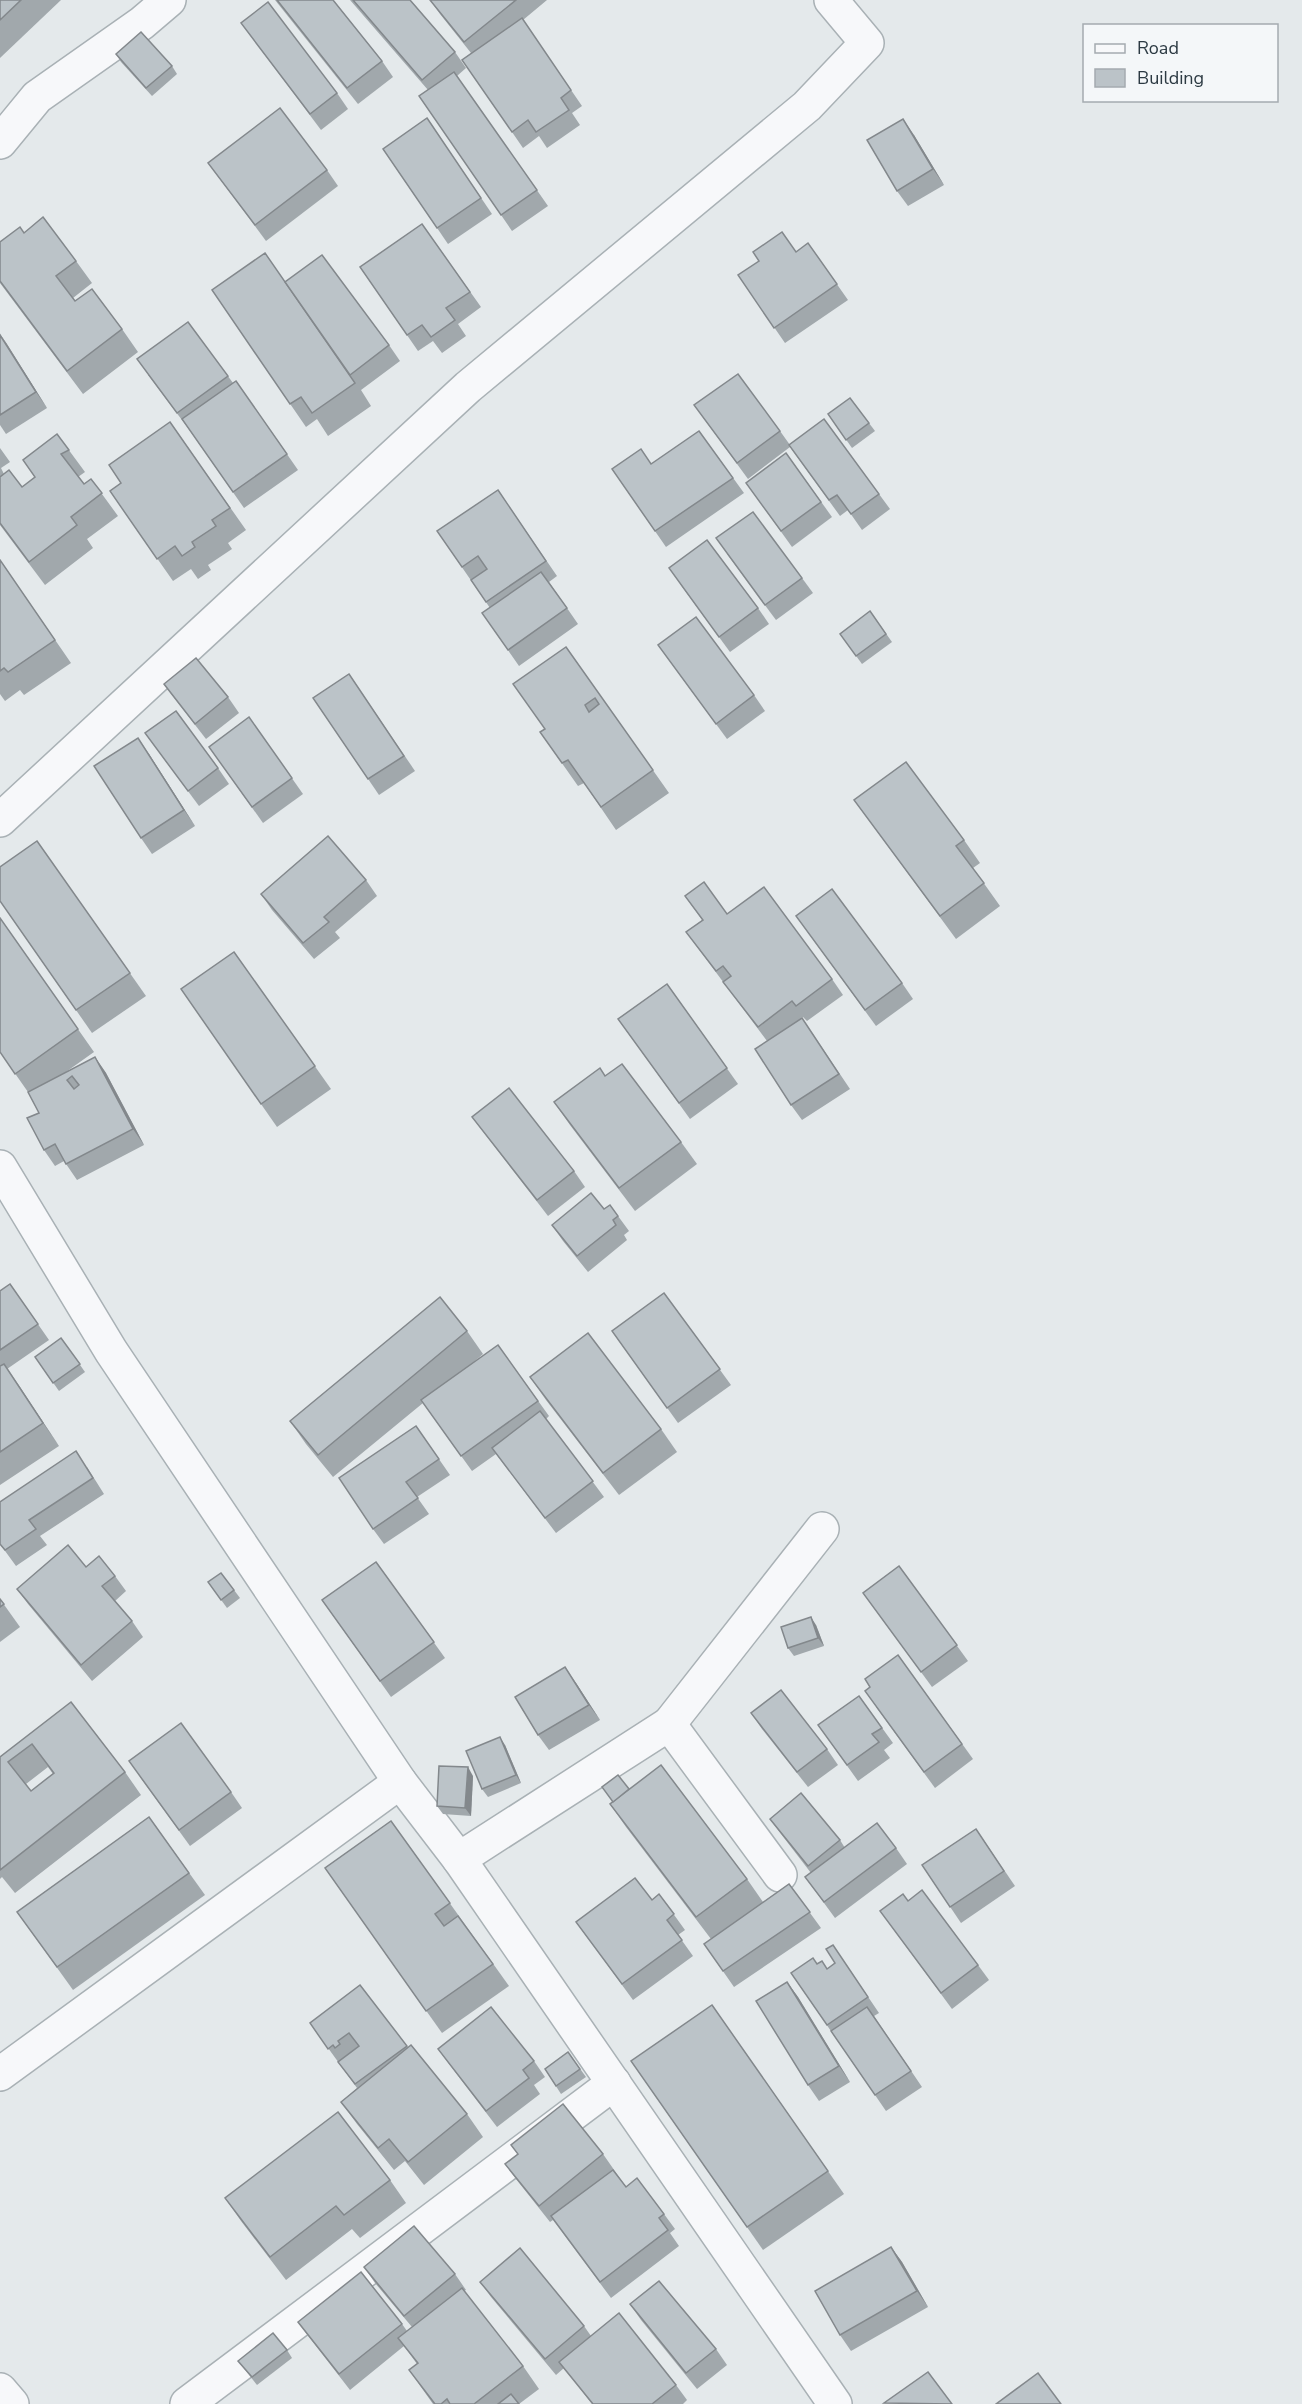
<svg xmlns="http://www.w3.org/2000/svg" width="1302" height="2404" font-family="'Nunito Sans',sans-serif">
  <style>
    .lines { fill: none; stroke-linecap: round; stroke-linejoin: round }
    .minor-casing { stroke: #a9b1b5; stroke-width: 36 }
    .minor { stroke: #f7f8fa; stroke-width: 33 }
    .wall { fill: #a1a8ac; fill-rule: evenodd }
    .shaded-wall { fill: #83888c }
    .building { fill: #bbc3c8; stroke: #83888c; stroke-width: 1.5; fill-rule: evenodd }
  </style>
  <rect width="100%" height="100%" fill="#e4e9eb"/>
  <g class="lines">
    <defs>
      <g id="minor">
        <path d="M0,142L37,97L142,23L169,0"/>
        <path d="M0,820L468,387L807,106L867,43L831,0"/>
        <path d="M0,1167L111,1351L400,1782L459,1859L835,2404"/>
        <path d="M669,1724L822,1529"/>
        <path d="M459,1859L669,1724L780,1875"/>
        <path d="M0,2074L400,1782"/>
        <path d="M0,2390L12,2404"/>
        <path d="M187,2404L614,2083"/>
      </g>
    </defs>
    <use href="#minor" class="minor-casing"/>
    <use href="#minor" class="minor"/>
  </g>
  <g class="wall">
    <path d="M0,0H61L0,58Z"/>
    <path d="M275,0H333L382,61L393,77L358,104Z"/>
    <path d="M350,0H410L455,52L466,68L457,76L548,206L512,231L419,96L428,90Z"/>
    <path d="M430,0H547L523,20L582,106L572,113L580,125L547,148L539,136L523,148L462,60L471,53L440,14Z"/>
    <path d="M241,23L337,93L348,109L321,130Z"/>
    <path d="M116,54L172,66L177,74L152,96L121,62Z"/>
    <path d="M427,118L492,214L448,244L383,149Z"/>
    <path d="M914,135L944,185L908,206L897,191Z"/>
    <path d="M208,163L327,170L338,186L266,241Z"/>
    <path d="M422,224L481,307L458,324L466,336L442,353L433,341L418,351L360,267Z"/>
    <path d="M24,233L76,261L92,283L73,298L75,301L122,329L138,352L83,394L0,283V242Z"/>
    <path d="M808,243L848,300L785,343L738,275L796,252Z"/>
    <path d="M285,282L389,345L400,361L361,390L371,406L328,436L317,419L306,427L212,290Z"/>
    <path d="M188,322L233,383L236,381L298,470L244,508L188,428L148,375Z"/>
    <path d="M0,334L47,408L6,434L0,425Z"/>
    <path d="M850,398L875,431L852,448L828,414Z"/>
    <path d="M694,405L780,431L790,445L879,494L890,509L862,530L848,510L840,516L790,447L748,479Z"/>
    <path d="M170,422L246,530L228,543L232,549L208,565L211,570L198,579L191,569L173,581L110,491L121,483Z"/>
    <path d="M699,431L744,493L666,547L612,469L651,464Z"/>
    <path d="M57,434L85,472L78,477L84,484L91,479L118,516L87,539L93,548L45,585L0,525V448L10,462L1,468L4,474L22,487L35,477L23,460Z"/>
    <path d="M786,453L832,517L792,547L746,483Z"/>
    <path d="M498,490L557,576L549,582L578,624L519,666L482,613L490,608L437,531Z"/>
    <path d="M727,554L802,578L813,593L776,620Z"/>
    <path d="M0,560L71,663L24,695L20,690L5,701L0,694Z"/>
    <path d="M680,584L758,608L769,624L730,652Z"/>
    <path d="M870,611L892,642L862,664L840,634Z"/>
    <path d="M658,645L754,695L765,711L727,739Z"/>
    <path d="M566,647L669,793L616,830L584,783L578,786L540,732L545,729Z"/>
    <path d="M349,674L415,771L379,795L313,698Z"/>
    <path d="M164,684L228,697L239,713L206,739L175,699Z"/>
    <path d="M249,717L303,794L263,823L209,747Z"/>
    <path d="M145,733L218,768L229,784L199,806Z"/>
    <path d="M149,754L195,826L152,854L141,838Z"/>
    <path d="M854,800L964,840L980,863L973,868L1000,906L956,939Z"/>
    <path d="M37,841L146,996L92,1033L0,901Z"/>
    <path d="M366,880L377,896L335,932L340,938L314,959L272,910L261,894Z"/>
    <path d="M685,896L727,914L832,979L843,995L807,1021L803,1017L801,1018L813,1034L850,1089L802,1120L791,1105L767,1041L686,932L702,920Z"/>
    <path d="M796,916L902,983L913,999L876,1026Z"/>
    <path d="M0,918L94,1052L63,1074L95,1057L106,1073L144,1145L77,1180L64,1161L55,1166L44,1150L39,1113L28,1092L0,1052Z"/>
    <path d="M234,952L331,1089L277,1127L181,989Z"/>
    <path d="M667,984L738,1084L690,1119L618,1019Z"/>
    <path d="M605,1076L681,1142L697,1164L635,1211L570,1125L554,1102Z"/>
    <path d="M472,1117L574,1171L585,1187L548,1216Z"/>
    <path d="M604,1209L618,1216L629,1231L624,1235L627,1240L588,1272L563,1241L552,1225Z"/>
    <path d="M10,1284L49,1340L7,1369L59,1446L0,1485V1291Z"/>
    <path d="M664,1293L731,1385L678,1423L612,1331Z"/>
    <path d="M467,1331L483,1354L469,1366L498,1345L549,1416L546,1419L604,1497L556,1533L496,1454L472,1471L423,1403L333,1477L306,1444L290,1421Z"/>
    <path d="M61,1338L85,1372L59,1391L35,1357Z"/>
    <path d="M530,1377L661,1429L677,1452L619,1495L546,1400Z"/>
    <path d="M416,1426L450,1475L417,1497L429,1514L384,1544L373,1529Z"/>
    <path d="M87,1467L104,1494L40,1536L47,1545L16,1566L0,1544Z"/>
    <path d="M376,1562L445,1658L391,1697L322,1600Z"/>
    <path d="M899,1566L968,1661L932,1687L863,1593Z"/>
    <path d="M86,1567L115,1576L126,1591L115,1601L132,1621L143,1637L92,1681L28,1604L17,1589Z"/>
    <path d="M208,1582L234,1590L240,1598L227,1608Z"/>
    <path d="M0,1599L20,1627L0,1642Z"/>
    <path d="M816,1625L824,1646L794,1656L788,1648Z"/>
    <path d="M898,1655L973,1759L935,1788L876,1707Z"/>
    <path d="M576,1683L600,1720L549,1750L538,1735Z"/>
    <path d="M859,1696L893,1743L884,1750L890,1758L858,1781L818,1725Z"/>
    <path d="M71,1702L125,1772L141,1795L15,1893L2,1877L0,1879V1757ZM48,1767L53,1774L31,1791L26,1784Z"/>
    <path d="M751,1713L827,1749L838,1765L808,1787L762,1729Z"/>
    <path d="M505,1745L521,1783L488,1797L482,1789Z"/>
    <path d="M473,1776L471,1816L443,1814L437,1806Z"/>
    <path d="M140,1777L231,1792L242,1808L190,1846Z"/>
    <path d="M629,1789L747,1879L763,1902L789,1884L821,1928L734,1987L704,1944L711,1939L626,1827L610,1804Z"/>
    <path d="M149,1817L205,1895L73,1990L17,1912Z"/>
    <path d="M770,1819L840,1840L845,1848H896L907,1864L835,1918L805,1877L811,1873L781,1834Z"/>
    <path d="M391,1821L509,1986L442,2033L325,1868Z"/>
    <path d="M976,1829L1015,1886L961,1923L922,1865Z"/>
    <path d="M659,1894L685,1930L678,1935L693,1956L633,2000L576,1922L652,1900Z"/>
    <path d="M908,1901L978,1965L989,1980L952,2009L880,1911Z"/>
    <path d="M833,1945L879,2013L874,2016L922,2087L886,2111L791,1973L817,1964L827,1969L835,1963Z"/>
    <path d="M787,1982L798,1997L850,2082L819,2101L808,2085Z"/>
    <path d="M360,1985L408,2048L467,2114L483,2137L424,2185L405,2161L394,2170L357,2124L341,2102L357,2088L310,2023Z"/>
    <path d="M712,2005L844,2194L763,2250L631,2061Z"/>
    <path d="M438,2049L534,2061L545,2077L534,2085L540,2094L497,2127L449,2064Z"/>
    <path d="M568,2052L586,2077L561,2094L545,2069Z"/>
    <path d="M511,2145L603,2154L626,2187L664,2214L675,2229L670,2233L679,2246L611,2298L553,2220L550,2222L516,2179L505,2164L518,2154Z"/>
    <path d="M390,2180L406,2203L360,2238L352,2229L286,2280L241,2221L225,2198Z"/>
    <path d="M891,2247L902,2262L928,2307L851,2351L840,2335Z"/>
    <path d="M364,2267L455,2274L466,2290L464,2291L523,2366L539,2389L519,2404H433L409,2370L417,2364L404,2346L350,2390L309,2337L298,2322L402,2324L407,2331L412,2327L375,2283Z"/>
    <path d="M480,2282L584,2326L591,2336L676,2385L687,2400L683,2404H592L564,2368L556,2375L491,2297Z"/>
    <path d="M630,2304L716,2349L727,2365L697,2389L641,2320Z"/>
    <path d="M287,2350L292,2358L257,2385L238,2361Z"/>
  </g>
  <g class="shaded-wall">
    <path d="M903,119L914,135L944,185L933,169Z"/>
    <path d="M0,334L7,344L47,408L36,392Z"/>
    <path d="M138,738L149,754L195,826L184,810Z"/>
    <path d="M95,1057L106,1073L144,1145L133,1129Z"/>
    <path d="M4,1364L20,1387L59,1446L43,1423Z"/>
    <path d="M811,1617L816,1625L824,1646L818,1638Z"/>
    <path d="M565,1667L576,1683L600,1720L589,1705Z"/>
    <path d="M500,1737L505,1745L521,1783L516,1775Z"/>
    <path d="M468,1767L473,1776L471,1816L465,1808Z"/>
    <path d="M787,1982L798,1997L850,2082L839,2066Z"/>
    <path d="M891,2247L902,2262L928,2307L917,2291Z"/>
  </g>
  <g class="building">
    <path d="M0,0H21L0,20Z"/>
    <path d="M277,0H333L382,61L347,88Z"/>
    <path d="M353,0H410L455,52L422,80Z"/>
    <path d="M430,0H516L464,42Z"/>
    <path d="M268,2L337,93L310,114L241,23Z"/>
    <path d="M522,18L571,90L561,98L569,110L536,132L528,120L512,132L462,60Z"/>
    <path d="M141,32L172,66L146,88L116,54Z"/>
    <path d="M454,72L537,190L501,215L419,96Z"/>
    <path d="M280,108L327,170L255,225L208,163Z"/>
    <path d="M427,118L481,198L437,228L383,149Z"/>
    <path d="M903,119L933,169L897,191L867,140Z"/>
    <path d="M43,217L76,261L56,276L75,301L92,289L122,329L67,371L0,281V242L20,227L24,233Z"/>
    <path d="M422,224L470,292L446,308L455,320L431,337L422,325L407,335L360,267Z"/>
    <path d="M782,232L796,252L808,243L837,284L774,328L738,275L759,261L753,252Z"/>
    <path d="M265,253L355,383L312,413L301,397L290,404L212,290Z"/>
    <path d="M322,255L389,345L350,375L285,282Z"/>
    <path d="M188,322L228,376L177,413L137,359Z"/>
    <path d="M0,335L36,392L0,415Z"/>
    <path d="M738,374L780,431L737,463L694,405Z"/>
    <path d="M236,381L287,454L233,492L182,419Z"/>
    <path d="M850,398L869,423L846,440L828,414Z"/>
    <path d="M824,419L879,494L851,514L837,495L829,500L789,445Z"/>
    <path d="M170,422L230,508L212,520L216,526L192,542L195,547L182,556L175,546L157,559L110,491L121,483L109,465Z"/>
    <path d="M699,431L733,478L655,531L612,469L641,449L651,464Z"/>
    <path d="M57,434L69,450L61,454L84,484L91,479L102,493L71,517L77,525L29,562L0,523V477L9,470L22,487L35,477L23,460Z"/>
    <path d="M786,453L821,502L781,531L746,483Z"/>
    <path d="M498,490L546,561L486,602L471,580L487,569L478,556L462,567L437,531Z"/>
    <path d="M753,512L802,578L765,605L716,538Z"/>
    <path d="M707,540L758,608L719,637L669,568Z"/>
    <path d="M0,560L55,640L8,672L4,668L0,671Z"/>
    <path d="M541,572L567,608L508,650L482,613Z"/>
    <path d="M870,611L886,634L856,656L840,634Z"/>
    <path d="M696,617L754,695L716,724L658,645Z"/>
    <path d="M566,647L653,770L601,807L568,760L562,763L540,732L545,729L513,684ZM595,698L599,704L589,712L585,705Z"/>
    <path d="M196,658L228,697L195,724L164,684Z"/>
    <path d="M349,674L404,756L368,779L313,698Z"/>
    <path d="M176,711L218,768L188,791L145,733Z"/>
    <path d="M249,717L292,778L252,807L209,747Z"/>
    <path d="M138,738L184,810L141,838L94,766Z"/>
    <path d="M906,762L964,840L956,846L984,883L940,916L854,800Z"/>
    <path d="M328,836L366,880L324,917L329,922L303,943L261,894Z"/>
    <path d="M37,841L130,973L76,1010L0,901V867Z"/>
    <path d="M704,882L727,914L764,887L832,979L796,1006L792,1001L758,1027L723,982L731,976L723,966L716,971L686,932L703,920L685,896Z"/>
    <path d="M832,889L902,983L865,1010L796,916Z"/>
    <path d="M0,918L78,1029L15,1074L0,1052Z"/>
    <path d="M234,952L315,1066L261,1104L181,989Z"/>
    <path d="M667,984L727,1068L679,1103L618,1019Z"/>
    <path d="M802,1018L839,1074L791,1105L755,1049Z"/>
    <path d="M95,1057L133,1129L66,1164L55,1144L44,1150L27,1118L39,1113L28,1092ZM72,1076L79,1085L74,1089L67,1080Z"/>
    <path d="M622,1064L681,1142L619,1188L554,1102L600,1068L605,1076Z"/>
    <path d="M509,1088L574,1171L537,1200L472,1117Z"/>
    <path d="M591,1193L604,1209L610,1205L618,1216L613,1220L616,1225L577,1256L552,1225Z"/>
    <path d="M10,1284L38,1324L0,1350V1291Z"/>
    <path d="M664,1293L720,1369L667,1408L612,1331Z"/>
    <path d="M440,1297L467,1331L318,1455L290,1421Z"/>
    <path d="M588,1333L661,1429L603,1473L530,1377Z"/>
    <path d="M61,1338L80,1364L53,1383L35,1357Z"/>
    <path d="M498,1345L538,1401L461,1456L421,1400Z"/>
    <path d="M4,1364L43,1423L0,1452V1366Z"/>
    <path d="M540,1411L593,1481L545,1518L492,1448Z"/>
    <path d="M416,1426L439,1459L406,1482L418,1498L373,1529L339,1478Z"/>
    <path d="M76,1451L93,1478L29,1520L36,1529L5,1550L0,1544V1502Z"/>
    <path d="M68,1545L86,1567L99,1556L115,1576L102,1586L132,1621L81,1665L17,1589Z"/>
    <path d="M376,1562L434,1642L380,1681L322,1600Z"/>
    <path d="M899,1566L957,1645L921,1672L863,1593Z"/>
    <path d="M221,1573L234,1590L221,1600L208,1582Z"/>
    <path d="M0,1599L4,1604L0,1607Z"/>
    <path d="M811,1617L818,1638L788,1648L781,1627Z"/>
    <path d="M898,1655L962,1744L924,1772L865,1691L870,1687L865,1679Z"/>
    <path d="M565,1667L589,1705L538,1735L515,1697Z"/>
    <path d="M781,1690L827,1749L797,1772L751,1713Z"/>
    <path d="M859,1696L882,1728L872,1734L879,1742L847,1765L818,1725Z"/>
    <path d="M71,1702L125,1772L0,1870V1757ZM32,1744L54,1773L31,1791L8,1762Z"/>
    <path d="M181,1723L231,1792L179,1830L129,1761Z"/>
    <path d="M500,1737L516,1775L482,1789L466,1751Z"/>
    <path d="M661,1765L747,1879L696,1917L610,1804Z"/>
    <path d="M439,1766L468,1767L465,1808L437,1806Z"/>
    <path d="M618,1775L629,1789L613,1802L602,1787Z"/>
    <path d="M801,1793L840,1840L808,1866L770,1819Z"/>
    <path d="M149,1817L189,1873L57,1967L17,1912Z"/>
    <path d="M391,1821L450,1903L435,1914L444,1926L458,1916L493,1964L426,2011L325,1868Z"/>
    <path d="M877,1823L896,1848L824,1902L805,1877Z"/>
    <path d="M976,1829L1004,1871L950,1907L922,1865Z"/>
    <path d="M635,1878L652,1900L659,1894L674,1914L667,1920L682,1940L622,1984L576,1922Z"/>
    <path d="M789,1884L810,1912L723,1971L704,1944Z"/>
    <path d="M922,1890L978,1965L941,1993L880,1911L903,1894L908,1901Z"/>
    <path d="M833,1945L868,1997L827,2025L791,1973L813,1958L817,1964L822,1961L827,1969L835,1963L826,1949Z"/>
    <path d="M787,1982L839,2066L808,2085L756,2001Z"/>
    <path d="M360,1985L407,2046L355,2084L338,2062L359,2046L349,2033L338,2041L340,2044L335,2048L333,2045L328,2049L310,2023Z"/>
    <path d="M712,2005L828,2171L747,2227L631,2061Z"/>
    <path d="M491,2007L534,2061L523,2070L529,2078L486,2111L438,2049Z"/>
    <path d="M867,2007L911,2071L875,2095L831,2031Z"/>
    <path d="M411,2045L467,2114L408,2162L389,2139L378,2148L341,2102Z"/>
    <path d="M568,2052L580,2069L556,2086L545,2069Z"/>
    <path d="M563,2104L603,2154L539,2206L505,2164L518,2154L511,2145Z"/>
    <path d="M338,2112L390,2180L344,2215L336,2206L270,2257L225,2198Z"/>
    <path d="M613,2170L626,2187L637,2178L664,2214L659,2218L668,2230L600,2282L551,2216Z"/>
    <path d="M414,2226L455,2274L404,2316L364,2267Z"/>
    <path d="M891,2247L917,2291L840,2335L815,2291Z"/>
    <path d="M520,2248L584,2326L545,2359L480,2282Z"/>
    <path d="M361,2272L402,2324L339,2374L298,2322Z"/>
    <path d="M659,2281L716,2349L686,2373L630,2304Z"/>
    <path d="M462,2288L523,2366L474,2404H450L447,2399L441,2404H435L409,2370L418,2363L398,2338Z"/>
    <path d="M619,2313L676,2385L652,2404H593L559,2362Z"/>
    <path d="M273,2333L287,2350L252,2377L238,2361Z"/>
    <path d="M928,2372L952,2404L884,2403Z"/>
    <path d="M1038,2373L1061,2404H996Z"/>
    <path d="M511,2394L519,2404H498Z"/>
  </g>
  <rect x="1083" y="24" width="195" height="78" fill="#f4f7f9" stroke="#a4abb0" stroke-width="1.5"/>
  <rect x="1095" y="44" width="30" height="9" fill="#f7f8fa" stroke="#a4abb0" stroke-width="1.5"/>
  <text x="1137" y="54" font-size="18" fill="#2c3a43">Road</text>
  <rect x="1095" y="69" width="30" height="18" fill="#bbc3c8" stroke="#a4abb0" stroke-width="1.5"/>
  <text x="1137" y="84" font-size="18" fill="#2c3a43">Building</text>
</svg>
